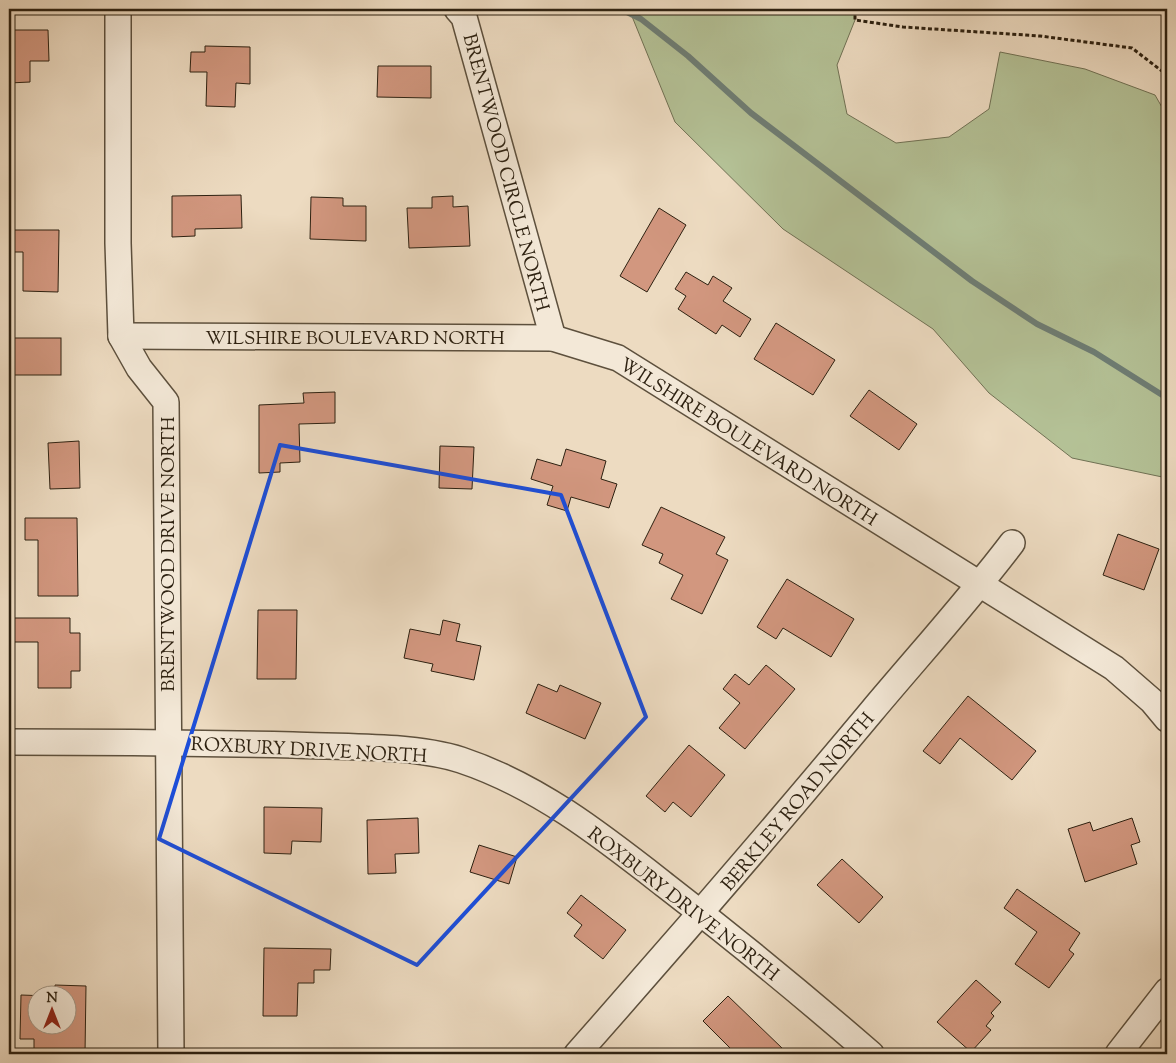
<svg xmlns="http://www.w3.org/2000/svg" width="1176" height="1063" font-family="'Sorts Mill Goudy',serif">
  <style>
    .green { fill: #b4c196; stroke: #707154 }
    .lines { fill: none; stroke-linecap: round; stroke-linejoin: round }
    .stream { stroke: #6e7d74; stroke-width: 6 }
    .building { fill: #d2977f; stroke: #2d2111 }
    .minor-casing { stroke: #5d503d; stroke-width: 28 }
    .path { stroke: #2d2111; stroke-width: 3; stroke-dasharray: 4 2.5; stroke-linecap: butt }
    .minor { stroke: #f3e8d7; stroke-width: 25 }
    .marked { fill: none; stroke: #1d4ed8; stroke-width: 4; stroke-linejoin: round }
    .labels { text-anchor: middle; stroke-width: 4.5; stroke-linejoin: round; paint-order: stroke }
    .street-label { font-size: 19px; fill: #2d2111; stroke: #f3e8d7 }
  </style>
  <rect width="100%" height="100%" fill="#eddbc1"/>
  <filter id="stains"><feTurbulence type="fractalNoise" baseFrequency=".004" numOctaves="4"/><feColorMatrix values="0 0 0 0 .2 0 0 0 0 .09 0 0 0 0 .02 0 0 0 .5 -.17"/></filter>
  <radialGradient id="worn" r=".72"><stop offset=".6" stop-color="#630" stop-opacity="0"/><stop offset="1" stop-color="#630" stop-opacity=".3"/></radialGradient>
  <path class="green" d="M629,9H855V20L837,65L847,114L896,143L949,137L989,109L1000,52L1085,69L1155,95L1167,116V478L1072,458L989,393L933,329L783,229L675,122Z"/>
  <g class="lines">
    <path class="stream" d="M621,9L641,19L688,56L751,113L972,281L1037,324L1094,352L1167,398"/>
  </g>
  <g class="building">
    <path d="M9,30H48L49,61H30V82L9,83Z"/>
    <path d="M205,46L250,47V84L236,83L235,107L206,106L207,72H190L191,52H205Z"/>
    <path d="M378,66H431V98L377,97Z"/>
    <path d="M241,195L242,228L195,229V236L172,237V196Z"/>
    <path d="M453,196V207L468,206L470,246L409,248L407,208H432V197Z"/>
    <path d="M311,197L343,198V206H366V241L310,239Z"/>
    <path d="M659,208L686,225L647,292L620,276Z"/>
    <path d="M9,230H59L58,292L23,291V252H9Z"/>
    <path d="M686,272L708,285L713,276L732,288L723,301L751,319L740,337L722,325L716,334L678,309L686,296L675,289Z"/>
    <path d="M776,323L835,360L813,395L754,359Z"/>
    <rect x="9" y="338" width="52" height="37"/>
    <path d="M869,390L917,424L899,450L850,416Z"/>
    <path d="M335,392V423L299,424L300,462L280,463V472L259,473V405L304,403L303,393Z"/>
    <path d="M79,441L80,488L50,489L48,443Z"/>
    <path d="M440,446L474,447L472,489L439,488Z"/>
    <path d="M566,449L606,461L601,479L617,484L609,508L571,497L567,511L547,505L553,486L531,479L537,459L561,466Z"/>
    <path d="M661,507L725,537L716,554L728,560L702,614L671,599L683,575L659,563L663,554L642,545Z"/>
    <path d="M25,518H77L78,596H38V540H25Z"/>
    <path d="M1118,534L1159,549L1144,590L1103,575Z"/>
    <path d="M787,579L854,619L831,657L783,628L776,639L757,627Z"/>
    <path d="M258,610H297L296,679H257Z"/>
    <path d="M9,618H70V633H80V671H71V688H38V642H9Z"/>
    <path d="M443,620L460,624L456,641L481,646L474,680L431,671L433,664L404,658L410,629L440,635Z"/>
    <path d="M766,665L795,689L745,749L719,728L740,703L723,689L735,674L749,685Z"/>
    <path d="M538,684L557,692L560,685L601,703L585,739L526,713Z"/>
    <path d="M968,696L1036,751L1012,780L960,738L940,764L923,751Z"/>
    <path d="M689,745L725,775L691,817L673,802L665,812L646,796Z"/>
    <path d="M264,807L322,808L321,842L292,841L291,854L264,853Z"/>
    <path d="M418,818L419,853L395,854L396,873L368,874L367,820Z"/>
    <path d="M1132,818L1140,842L1131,845L1137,864L1085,882L1068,829L1090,822L1093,831Z"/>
    <path d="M479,845L517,857L509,884L470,872Z"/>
    <path d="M842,859L883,897L859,923L817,885Z"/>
    <path d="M1017,889L1080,933L1069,950L1074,954L1049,988L1015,964L1037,932L1004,908Z"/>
    <path d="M581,895L626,930L603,959L574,936L582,925L567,913Z"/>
    <path d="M264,948L331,949L330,970H314V983H298L297,1016H263Z"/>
    <path d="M976,980L1001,1002L991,1013L994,1016L986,1026L991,1030L971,1052L937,1022Z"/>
    <path d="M55,985L86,986L85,1054H34V1039H20L21,995L49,996H38V1026H68V996H55Z"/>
    <path d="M728,996L783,1049L778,1054H736L703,1021Z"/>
  </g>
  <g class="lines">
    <defs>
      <g id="minor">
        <path d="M118,9V243L121,336L139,368L166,402L171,1054"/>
        <path d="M457,9L464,17L553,338"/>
        <path d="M121,336L553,338L618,358L1114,668L1152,701L1167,719"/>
        <path d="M9,742C104,742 199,743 293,745C344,747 414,745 461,760C539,786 602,836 666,886C736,940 804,996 871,1054"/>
        <path d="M577,1054C677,941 775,827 872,711C919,655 968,601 1012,543"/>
        <path d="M1118,1054L1167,991"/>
      </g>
    </defs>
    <use href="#minor" class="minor-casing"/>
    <path class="path" d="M855,9V20L903,27L1040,36L1132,48L1167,75"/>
    <use href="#minor" class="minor"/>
  </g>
  <path class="marked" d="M280,445L561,495L646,717L417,965L159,839Z"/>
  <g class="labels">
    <g class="street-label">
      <text transform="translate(507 172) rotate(75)" y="7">BRENTWOOD CIRCLE NORTH</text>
      <text x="355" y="344">WILSHIRE BOULEVARD NORTH</text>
      <text transform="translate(749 441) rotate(32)" y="7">WILSHIRE BOULEVARD NORTH</text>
      <text transform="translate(167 554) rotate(-90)" y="7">BRENTWOOD DRIVE NORTH</text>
      <text transform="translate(309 749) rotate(3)" y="7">ROXBURY DRIVE NORTH</text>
      <text transform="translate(797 801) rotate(-50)" y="7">BERKLEY ROAD NORTH</text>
      <text transform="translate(684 903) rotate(38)" y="7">ROXBURY DRIVE NORTH</text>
    </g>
  </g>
  <rect width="1176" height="1063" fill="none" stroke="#eddbc1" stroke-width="30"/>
  <rect x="10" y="10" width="1156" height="1043" fill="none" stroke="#2d2111" stroke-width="2.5"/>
  <rect x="15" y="15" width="1146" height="1033" fill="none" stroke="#2d2111"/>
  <g transform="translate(52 1010)"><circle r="24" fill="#f3e8d7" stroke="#a49888"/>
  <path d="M0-4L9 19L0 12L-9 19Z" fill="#8f2418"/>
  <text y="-8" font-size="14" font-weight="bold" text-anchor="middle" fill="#2d2111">N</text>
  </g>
  <rect width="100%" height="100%" filter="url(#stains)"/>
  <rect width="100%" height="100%" fill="url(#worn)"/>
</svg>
